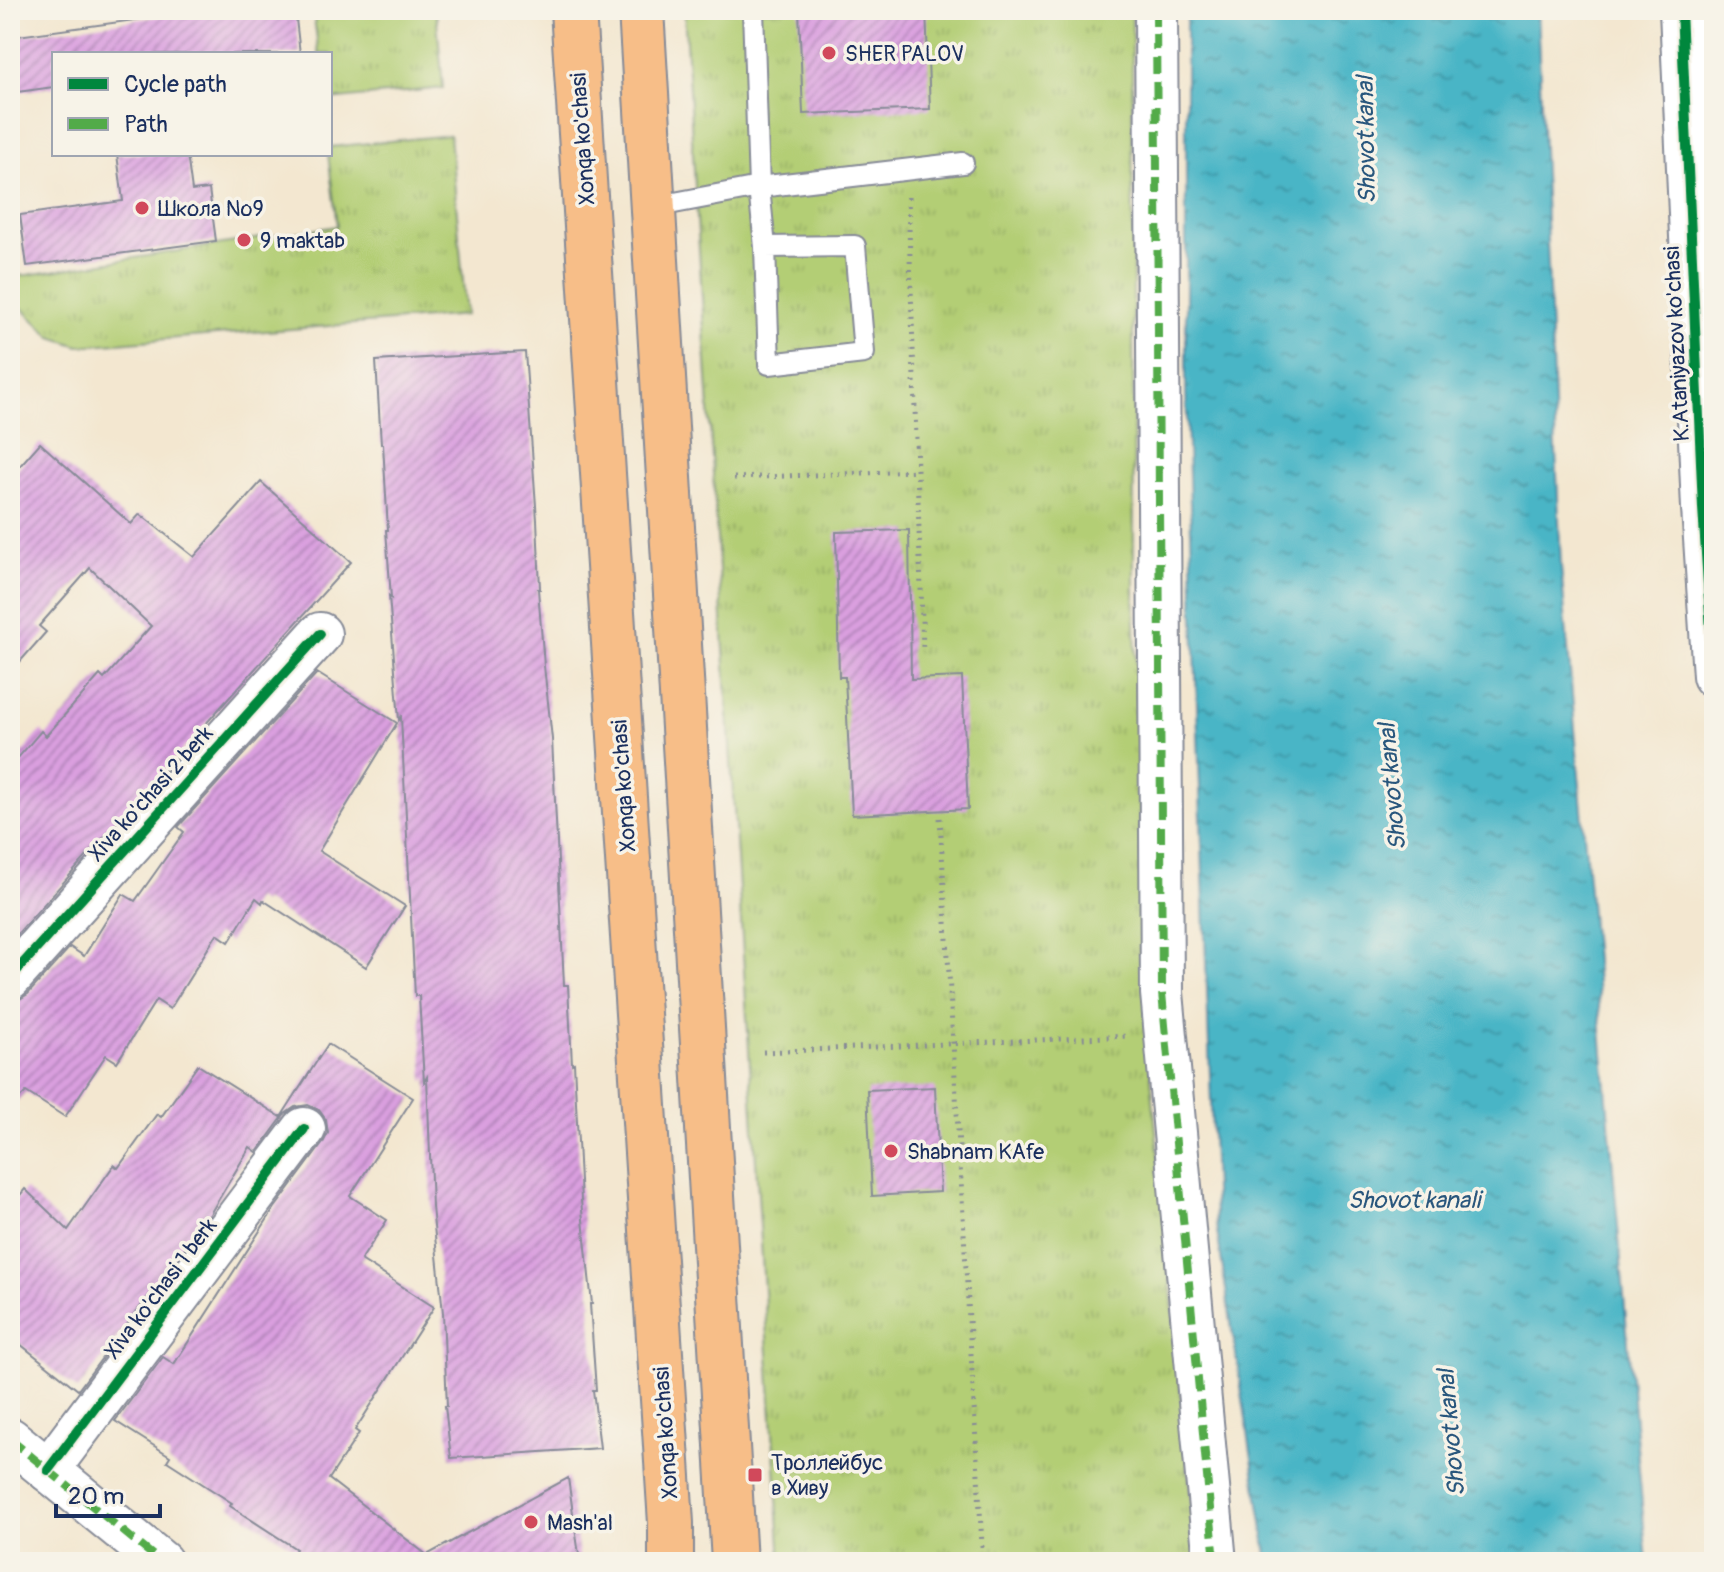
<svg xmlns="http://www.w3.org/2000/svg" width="1724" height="1572" font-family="Pangolin,sans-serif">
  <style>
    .park { fill: url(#park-tufts); stroke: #677e69; stroke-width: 2 }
    .water { fill: url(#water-ripples); stroke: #327292; stroke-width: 2 }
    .building { fill: url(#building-hatch) }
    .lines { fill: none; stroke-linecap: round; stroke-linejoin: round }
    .lane-casing { stroke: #878b97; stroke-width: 24 }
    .street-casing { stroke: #878b97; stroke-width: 46 }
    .primary-casing { stroke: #878b97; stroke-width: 48 }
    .path { stroke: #878b97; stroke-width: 5; stroke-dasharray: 2 6; stroke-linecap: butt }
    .lane { stroke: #fff; stroke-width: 20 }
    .street { stroke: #fff; stroke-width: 42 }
    .primary { stroke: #f7be88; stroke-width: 44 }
    .quiet { stroke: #52ab49; stroke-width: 8; stroke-dasharray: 16 8; stroke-linecap: butt }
    .cycleway-casing { stroke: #f7f3e8; stroke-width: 15 }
    .cycleway { stroke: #00873e; stroke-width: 10 }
    .poi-dot { fill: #d1495b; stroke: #f7f3e8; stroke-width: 3 }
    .labels { text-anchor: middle; stroke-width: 7; stroke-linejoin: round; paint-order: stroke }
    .poi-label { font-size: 22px; fill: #1b2f5e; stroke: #f7f3e8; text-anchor: start }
    .street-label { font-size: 22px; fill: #1b2f5e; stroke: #f7f3e8 }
    .water-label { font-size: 24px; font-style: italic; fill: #29577d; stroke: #f7f3e8 }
  </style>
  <defs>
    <pattern id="park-tufts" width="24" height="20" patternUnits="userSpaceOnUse" patternTransform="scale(2)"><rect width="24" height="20" fill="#b3ce74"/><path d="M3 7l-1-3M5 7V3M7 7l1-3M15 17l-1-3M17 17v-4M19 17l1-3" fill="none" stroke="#99b167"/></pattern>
    <pattern id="water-ripples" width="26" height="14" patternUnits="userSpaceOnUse" patternTransform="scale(2)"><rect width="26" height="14" fill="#49b5c6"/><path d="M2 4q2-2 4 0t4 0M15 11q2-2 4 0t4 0" fill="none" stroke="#3c94a4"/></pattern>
    <pattern id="building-hatch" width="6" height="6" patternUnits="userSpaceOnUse" patternTransform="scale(2)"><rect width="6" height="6" fill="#da9fdf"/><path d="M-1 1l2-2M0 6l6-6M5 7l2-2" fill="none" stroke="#b082b8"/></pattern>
  </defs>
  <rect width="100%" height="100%" fill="#f7f3e8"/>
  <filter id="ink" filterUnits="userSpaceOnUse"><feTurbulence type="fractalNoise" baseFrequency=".0125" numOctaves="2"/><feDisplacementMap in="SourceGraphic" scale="16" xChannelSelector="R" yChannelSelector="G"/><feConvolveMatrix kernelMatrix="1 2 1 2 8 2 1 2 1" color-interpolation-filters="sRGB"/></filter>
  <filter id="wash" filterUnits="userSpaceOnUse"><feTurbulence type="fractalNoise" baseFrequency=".006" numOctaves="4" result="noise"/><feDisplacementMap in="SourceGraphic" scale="32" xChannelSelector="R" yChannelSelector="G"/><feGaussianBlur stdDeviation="1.8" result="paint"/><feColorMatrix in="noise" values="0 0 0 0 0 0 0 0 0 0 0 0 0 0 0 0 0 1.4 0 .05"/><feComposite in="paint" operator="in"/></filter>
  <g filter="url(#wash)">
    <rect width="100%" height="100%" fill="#f3e7d0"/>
    <g class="park">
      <path d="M436,10L443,88L330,100V54H319L313,11Z"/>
      <path d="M684,10H1132L1134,588L1146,1025L1197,1562H781Z"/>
      <path d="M450,135L466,315L79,346L52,337L10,297V276L27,275L337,226L328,154H330V147Z"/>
    </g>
    <path class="water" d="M1186,10H1537L1561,567L1647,1562H1268L1215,1218L1186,390Z"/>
    <g id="blocks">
      <g class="building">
        <path d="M207,10H295L300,54H54V87L10,93V37Z"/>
        <path d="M799,10H926L930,109L803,114Z"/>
        <path d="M117,154H187L192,191L209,189L216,241L27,266L20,215L123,201Z"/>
        <path d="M525,352L537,520L540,589H538L544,666L552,739L564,985H568L572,1064L574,1063L581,1201L592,1304H590L596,1390H593L600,1448L451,1458L445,1406H447L443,1313L432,1207L427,1077L424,1082L419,996H415L401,717L399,720L389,596L391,598L386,530H388L383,444H381L376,361Z"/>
        <path d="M40,443L131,524L140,514L194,557L261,482L351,562L10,942V767L41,731L46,736L100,675L104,679L151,626L90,568L39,626L46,632L10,673V477Z"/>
        <path d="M909,530L911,679L962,677L968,809L852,815L845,677H839L836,532Z"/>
        <path d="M317,673L397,723L319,851L405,906L366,967L263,900L262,903L256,898L229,942L217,934L170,1009L156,1000L117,1062L106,1055L65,1117L26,1092L10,1108V1001L18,1000L28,994L70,947L84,956L123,894L135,901L184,832L178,827Z"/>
        <path d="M328,1044L413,1098L350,1196L387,1220L361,1260L434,1307L355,1430L359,1433L329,1479L427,1555L568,1478L580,1562H286L296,1549L230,1506L232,1503L167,1461L170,1456L115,1421L163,1357L174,1364L274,1209L323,1143L328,1133L326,1120L319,1110L308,1105L295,1107L285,1114L257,1152L250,1147L210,1214L78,1390L10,1336V1207L25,1189L68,1230L114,1165L118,1168L157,1114L161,1117L198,1065L281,1117Z"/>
        <path d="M935,1087L940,1192L872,1196L867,1090Z"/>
      </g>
    </g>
  </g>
  <g filter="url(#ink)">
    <use href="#blocks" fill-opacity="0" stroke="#878b97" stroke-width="2"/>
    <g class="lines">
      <defs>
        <g id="lane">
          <path d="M753,10L759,187L963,163"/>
          <path d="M653,207L759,187L765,247L769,364L864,353L855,246L765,247"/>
        </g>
        <g id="street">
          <path d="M1156,10L1162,993L1215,1562"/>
          <path d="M1681,10L1703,508L1714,676"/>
          <path d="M10,978L320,634"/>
          <path d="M10,1439L161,1562"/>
          <path d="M48,1470L304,1129"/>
        </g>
        <g id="primary">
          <path d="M573,10L671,1523V1562"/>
          <path d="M641,10L734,1562"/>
        </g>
      </defs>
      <use href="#lane" class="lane-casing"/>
      <use href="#street" class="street-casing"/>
      <use href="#primary" class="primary-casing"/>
      <g class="path">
        <path d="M908,197L923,650"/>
        <path d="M734,478L917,471"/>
        <path d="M940,818L983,1562"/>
        <path d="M763,1052L1129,1036"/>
      </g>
      <use href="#lane" class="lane"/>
      <use href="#street" class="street"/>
      <use href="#primary" class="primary"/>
      <g class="quiet">
        <path d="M1156,10L1162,993L1215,1562"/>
        <path d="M10,1439L161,1562"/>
      </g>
      <defs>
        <g id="cycleway">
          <path d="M1681,10L1703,508L1714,676"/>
          <path d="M10,978L320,634"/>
          <path d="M48,1470L304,1129"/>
        </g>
      </defs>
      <use href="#cycleway" class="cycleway-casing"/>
      <use href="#cycleway" class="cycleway"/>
    </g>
  </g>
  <g class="poi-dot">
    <circle cx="829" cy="53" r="8"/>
    <circle cx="142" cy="208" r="8"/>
    <circle cx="244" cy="240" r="8"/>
    <circle cx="891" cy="1151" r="8"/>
    <rect x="747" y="1467" width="16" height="16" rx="4"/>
    <circle cx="531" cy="1522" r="8"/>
  </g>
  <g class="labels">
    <g class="poi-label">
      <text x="845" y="61">SHER PALOV</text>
      <text x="158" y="216">Школа №9</text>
      <text x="260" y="248">9 maktab</text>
      <text x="907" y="1159">Shabnam KAfe</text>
      <text x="771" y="1470">Троллейбус<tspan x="771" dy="25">в Хиву</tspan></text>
      <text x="547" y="1530">Mash'al</text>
    </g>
    <g class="street-label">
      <text transform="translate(582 139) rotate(-94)" y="8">Xonqa ko'chasi</text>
      <text transform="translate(1676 344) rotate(-93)" y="8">K.Ataniyazov ko'chasi</text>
      <text transform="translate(623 786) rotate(-94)" y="8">Xonqa ko'chasi</text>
      <text transform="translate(150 793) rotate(-48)" y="8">Xiva ko'chasi 2 berk</text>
      <text transform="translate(160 1288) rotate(-53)" y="8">Xiva ko'chasi 1 berk</text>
      <text transform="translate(665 1433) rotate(-94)" y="8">Xonqa ko'chasi</text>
    </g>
    <g class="water-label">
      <text transform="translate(1366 140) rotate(-91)" y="8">Shovot kanal</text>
      <text transform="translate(1392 787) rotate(-95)" y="8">Shovot kanal</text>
      <text x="1414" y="1208">Shovot kanali</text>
      <text transform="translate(1451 1433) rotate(-95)" y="8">Shovot kanal</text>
    </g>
  </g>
  <rect width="1724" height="1572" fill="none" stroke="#f7f3e8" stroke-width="40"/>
  <rect x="52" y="52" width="280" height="104" fill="#f7f3e8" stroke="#9fa5b1" stroke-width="2"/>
  <rect x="68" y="78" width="40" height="12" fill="#00873e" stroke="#9fa5b1" stroke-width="2"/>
  <text x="124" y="92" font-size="24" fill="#1b2f5e">Cycle path</text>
  <rect x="68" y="118" width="40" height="12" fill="#52ab49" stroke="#9fa5b1" stroke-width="2"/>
  <text x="124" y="132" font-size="24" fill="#1b2f5e">Path</text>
  <path d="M56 1504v12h104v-12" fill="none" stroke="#1b2f5e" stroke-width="4"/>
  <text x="68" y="1504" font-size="24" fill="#1b2f5e" stroke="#f7f3e8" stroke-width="6" paint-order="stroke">20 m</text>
</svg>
